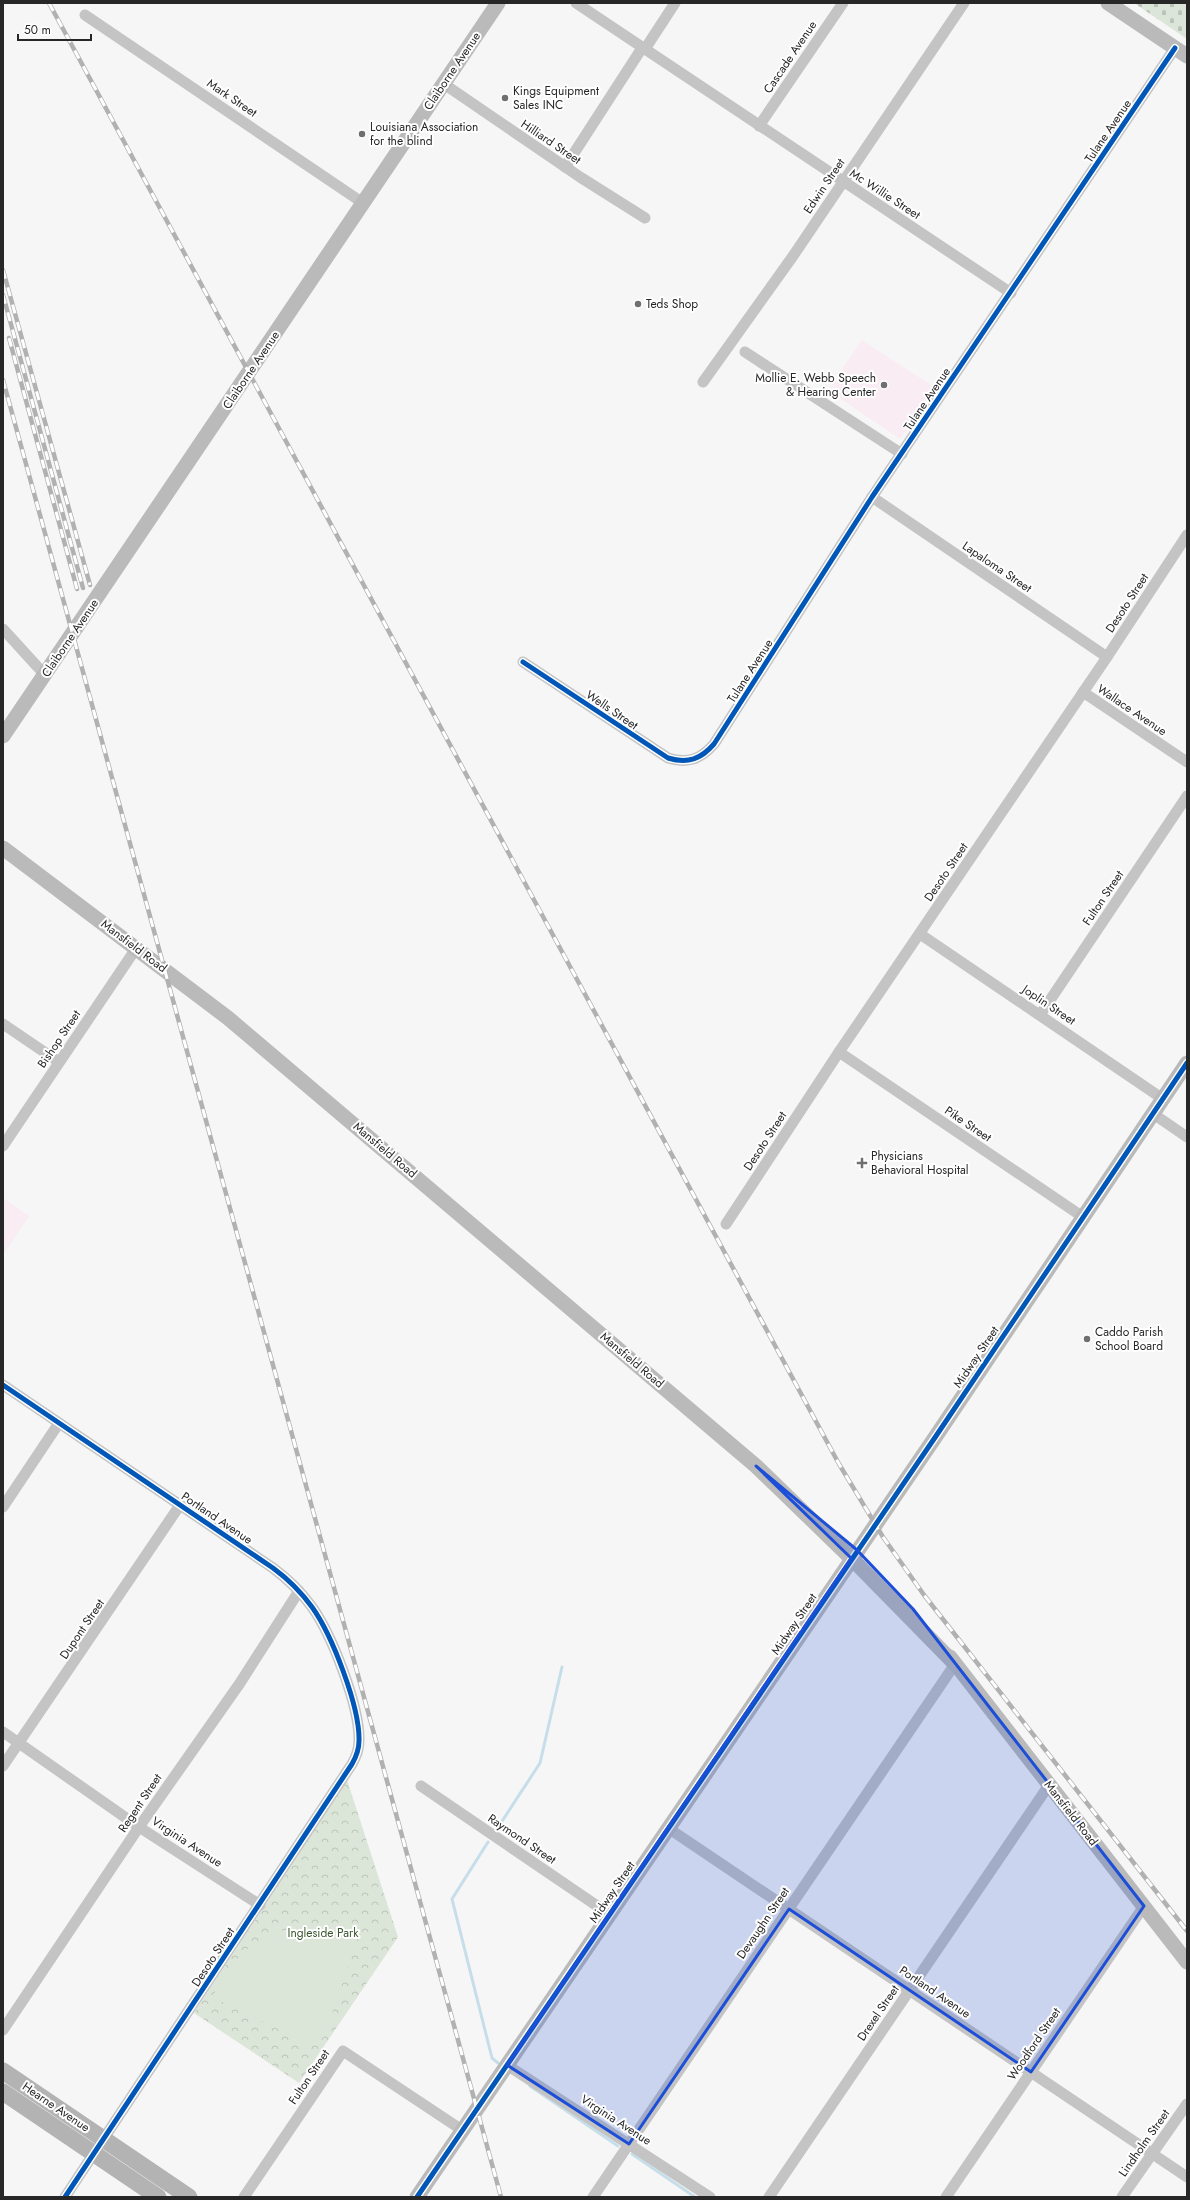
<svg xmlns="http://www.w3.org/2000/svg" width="1190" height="2200" font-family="Jost,sans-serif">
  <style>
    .education { fill: #f9ecf3 }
    .forest { fill: url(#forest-crowns) }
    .cemetery { fill: url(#cemetery-stones) }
    .garden { fill: #dbe5d8 }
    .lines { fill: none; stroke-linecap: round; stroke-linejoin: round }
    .stream { stroke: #c6dee9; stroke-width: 3 }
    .street { stroke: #c5c4c4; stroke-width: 11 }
    .secondary { stroke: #bababa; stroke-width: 15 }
    .primary { stroke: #b4b3b3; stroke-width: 17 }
    .rail-casing { stroke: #b2b1b1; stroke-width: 4.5 }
    .rail { stroke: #fff; stroke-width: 3; stroke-dasharray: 9; stroke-linecap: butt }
    .cycleway-casing { stroke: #fff; stroke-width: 8 }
    .cycleway { stroke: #0057b8; stroke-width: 5 }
    .marked { fill: #1d4ed8; fill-opacity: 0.2; stroke: #1d4ed8; stroke-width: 3; stroke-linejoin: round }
    .poi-dot { fill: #6f6f70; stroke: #fff; stroke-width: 1.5 }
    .labels { text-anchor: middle; stroke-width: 4; stroke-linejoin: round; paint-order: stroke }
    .street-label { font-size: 12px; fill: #272728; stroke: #fff }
    .poi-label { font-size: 12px; fill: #272728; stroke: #fff; text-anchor: start }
    .park-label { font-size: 12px; fill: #39552e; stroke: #fff }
  </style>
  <defs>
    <pattern id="forest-crowns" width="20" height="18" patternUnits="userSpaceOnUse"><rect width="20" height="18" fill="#dbe5d8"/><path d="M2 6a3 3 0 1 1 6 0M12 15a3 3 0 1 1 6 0" fill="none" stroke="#bcc4b9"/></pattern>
    <pattern id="cemetery-stones" width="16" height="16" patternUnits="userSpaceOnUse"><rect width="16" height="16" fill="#dbe5d8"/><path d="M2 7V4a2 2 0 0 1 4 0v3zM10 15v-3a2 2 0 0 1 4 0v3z" fill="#bcc4b9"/></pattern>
  </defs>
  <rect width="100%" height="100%" fill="#f6f6f6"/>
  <g class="education">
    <path d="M862,340L934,387L900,439L828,390Z"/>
    <path d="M3,1198L29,1216L3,1255Z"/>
  </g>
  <path class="forest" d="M347,1780L398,1937L299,2083L194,2013Z"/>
  <path class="cemetery" d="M1134,3H1187V39Z"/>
  <path class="garden" d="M324,1926L359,1935L324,2037L311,2045L212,1997C243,1944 260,1928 324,1926Z"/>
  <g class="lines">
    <g class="stream">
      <path d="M497,1829L540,1763L562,1667"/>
      <path d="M488,1842L452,1899L492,2058L498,2063"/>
      <path d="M530,2086L618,2146"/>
      <path d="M632,2154L695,2197"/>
    </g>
    <g class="street">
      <path d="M576,3L1011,293"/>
      <path d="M85,15L363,203"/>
      <path d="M645,49L675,3"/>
      <path d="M444,84L580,177L645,218"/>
      <path d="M759,126L843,3"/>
      <path d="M565,167L642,48"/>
      <path d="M745,352L902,454"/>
      <path d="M703,382L793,256L964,3"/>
      <path d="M872,497L1107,657"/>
      <path d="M3,629L45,675"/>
      <path d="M523,662L668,758C688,764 701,759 714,744L872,497L1175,48"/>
      <path d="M1083,692L1187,762"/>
      <path d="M920,934L1163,1099"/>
      <path d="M1040,1015L1187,796"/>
      <path d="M3,1024L59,1062"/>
      <path d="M839,1052L1083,1217"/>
      <path d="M1152,1113L1187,1137"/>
      <path d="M3,1146L137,947"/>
      <path d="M726,1224L839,1052L1107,657L1187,535"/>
      <path d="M3,1385L273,1568C288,1579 301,1592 312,1607C332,1635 360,1707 359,1741C359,1750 356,1757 352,1764L65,2197"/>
      <path d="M3,1507L59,1423"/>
      <path d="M3,1732L139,1827L260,1905"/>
      <path d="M3,1766L180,1505"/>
      <path d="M421,1786L609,1914"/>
      <path d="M668,1828L1187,2177"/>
      <path d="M3,2030L139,1827L240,1683L299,1591"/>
      <path d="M507,2065L710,2197"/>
      <path d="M244,2197L343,2051L462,2130"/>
      <path d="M593,2197L955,1664"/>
      <path d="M769,2197L1049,1785"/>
      <path d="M946,2197L1144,1906"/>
      <path d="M1122,2197L1187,2104"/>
    </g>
    <g class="secondary">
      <path d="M1108,3L1187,56"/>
      <path d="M3,736L498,3"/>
      <path d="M3,848L228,1018L756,1466L851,1558L955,1664"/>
      <path d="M950,1657L1187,1962"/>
      <path d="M417,2197L936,1436L1187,1063"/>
    </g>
    <g class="primary">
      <path d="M3,2071L189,2197"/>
      <path d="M3,2092L158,2197"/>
    </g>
    <defs>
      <g id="rail">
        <path d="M49,3L839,1464L883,1537L924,1595L1187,1931"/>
        <path d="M3,270L90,585"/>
        <path d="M3,295L83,588"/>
        <path d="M9,338L77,589"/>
        <path d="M3,380L501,2197"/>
      </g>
    </defs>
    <use href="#rail" class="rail-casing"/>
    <use href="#rail" class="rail"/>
    <defs>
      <g id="cycleway">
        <path d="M523,662L668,758C688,764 701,759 714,744L872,497L1175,48"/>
        <path d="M3,1385L273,1568C288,1579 301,1592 312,1607C332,1635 360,1707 359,1741C359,1750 356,1757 352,1764L65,2197"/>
        <path d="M417,2197L936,1436L1187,1063"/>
      </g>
    </defs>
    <use href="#cycleway" class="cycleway-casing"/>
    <use href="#cycleway" class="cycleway"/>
  </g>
  <path class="marked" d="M756,1466L857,1550L913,1609L1144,1906L1031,2072L789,1909L629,2144L507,2065L851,1558Z"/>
  <g class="poi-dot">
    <circle cx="505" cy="98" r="4"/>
    <circle cx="362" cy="134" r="4"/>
    <circle cx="638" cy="304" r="4"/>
    <circle cx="884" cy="385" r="4"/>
    <path d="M860 1157h4v4h4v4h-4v4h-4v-4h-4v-4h4z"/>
    <circle cx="1087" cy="1339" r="4"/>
  </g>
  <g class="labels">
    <g class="street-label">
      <text transform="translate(790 57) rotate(-56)" y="4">Cascade Avenue</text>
      <text transform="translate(452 71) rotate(-56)" y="4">Claiborne Avenue</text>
      <text transform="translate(232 98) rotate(34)" y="4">Mark Street</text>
      <text transform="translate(1108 131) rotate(-56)" y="4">Tulane Avenue</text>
      <text transform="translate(551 142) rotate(34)" y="4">Hilliard Street</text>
      <text transform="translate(824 186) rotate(-56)" y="4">Edwin Street</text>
      <text transform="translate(885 194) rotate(33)" y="4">Mc Willie Street</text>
      <text transform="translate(251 370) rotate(-56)" y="4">Claiborne Avenue</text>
      <text transform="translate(927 399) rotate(-56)" y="4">Tulane Avenue</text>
      <text transform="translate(997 567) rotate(34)" y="4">Lapaloma Street</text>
      <text transform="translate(1127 603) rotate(-57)" y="4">Desoto Street</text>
      <text transform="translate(70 638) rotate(-56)" y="4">Claiborne Avenue</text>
      <text transform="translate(750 671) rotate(-57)" y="4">Tulane Avenue</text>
      <text transform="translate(612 710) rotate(34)" y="4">Wells Street</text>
      <text transform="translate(1132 710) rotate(34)" y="4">Wallace Avenue</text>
      <text transform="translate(946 872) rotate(-56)" y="4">Desoto Street</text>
      <text transform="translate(1103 898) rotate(-56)" y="4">Fulton Street</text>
      <text transform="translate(134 946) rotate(37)" y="4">Mansfield Road</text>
      <text transform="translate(1049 1005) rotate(34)" y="4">Joplin Street</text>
      <text transform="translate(59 1039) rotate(-56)" y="4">Bishop Street</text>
      <text transform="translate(968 1124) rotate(34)" y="4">Pike Street</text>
      <text transform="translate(765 1141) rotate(-57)" y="4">Desoto Street</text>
      <text transform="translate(385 1150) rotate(40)" y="4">Mansfield Road</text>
      <text transform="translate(976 1357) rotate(-56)" y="4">Midway Street</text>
      <text transform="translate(632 1360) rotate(40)" y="4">Mansfield Road</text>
      <text transform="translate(217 1518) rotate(34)" y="4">Portland Avenue</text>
      <text transform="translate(794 1624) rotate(-56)" y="4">Midway Street</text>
      <text transform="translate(82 1629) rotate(-56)" y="4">Dupont Street</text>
      <text transform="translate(140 1803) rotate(-56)" y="4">Regent Street</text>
      <text transform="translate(1071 1813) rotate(52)" y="4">Mansfield Road</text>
      <text transform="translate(522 1839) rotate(34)" y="4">Raymond Street</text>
      <text transform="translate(187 1842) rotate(33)" y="4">Virginia Avenue</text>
      <text transform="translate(612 1892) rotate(-56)" y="4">Midway Street</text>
      <text transform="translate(763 1923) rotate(-56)" y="4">Devaughn Street</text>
      <text transform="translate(213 1957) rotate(-57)" y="4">Desoto Street</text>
      <text transform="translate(935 1992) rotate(34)" y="4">Portland Avenue</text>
      <text transform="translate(878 2013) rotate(-56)" y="4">Drexel Street</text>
      <text transform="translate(1034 2044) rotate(-56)" y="4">Woodford Street</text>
      <text transform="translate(309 2077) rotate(-56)" y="4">Fulton Street</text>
      <text transform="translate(56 2107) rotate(34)" y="4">Hearne Avenue</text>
      <text transform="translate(616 2120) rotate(33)" y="4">Virginia Avenue</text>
      <text transform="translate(1144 2143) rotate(-55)" y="4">Lindholm Street</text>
    </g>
    <g class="poi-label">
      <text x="513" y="95">Kings Equipment<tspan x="513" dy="14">Sales INC</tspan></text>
      <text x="370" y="131">Louisiana Association<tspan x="370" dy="14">for the blind</tspan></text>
      <text x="646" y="308">Teds Shop</text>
      <text x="876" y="382" text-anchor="end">Mollie E. Webb Speech<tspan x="876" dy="14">&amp; Hearing Center</tspan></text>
      <text x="871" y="1160">Physicians<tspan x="871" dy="14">Behavioral Hospital</tspan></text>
      <text x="1095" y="1336">Caddo Parish<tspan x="1095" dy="14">School Board</tspan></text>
    </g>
    <g class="park-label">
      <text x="323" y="1937">Ingleside Park</text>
    </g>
  </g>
  <rect width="1190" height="2200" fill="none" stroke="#272728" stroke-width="8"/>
  <path d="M18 34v6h73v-6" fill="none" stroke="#272728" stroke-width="2"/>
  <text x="24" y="34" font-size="12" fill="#272728" stroke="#ffffff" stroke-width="3" paint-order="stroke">50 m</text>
</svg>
